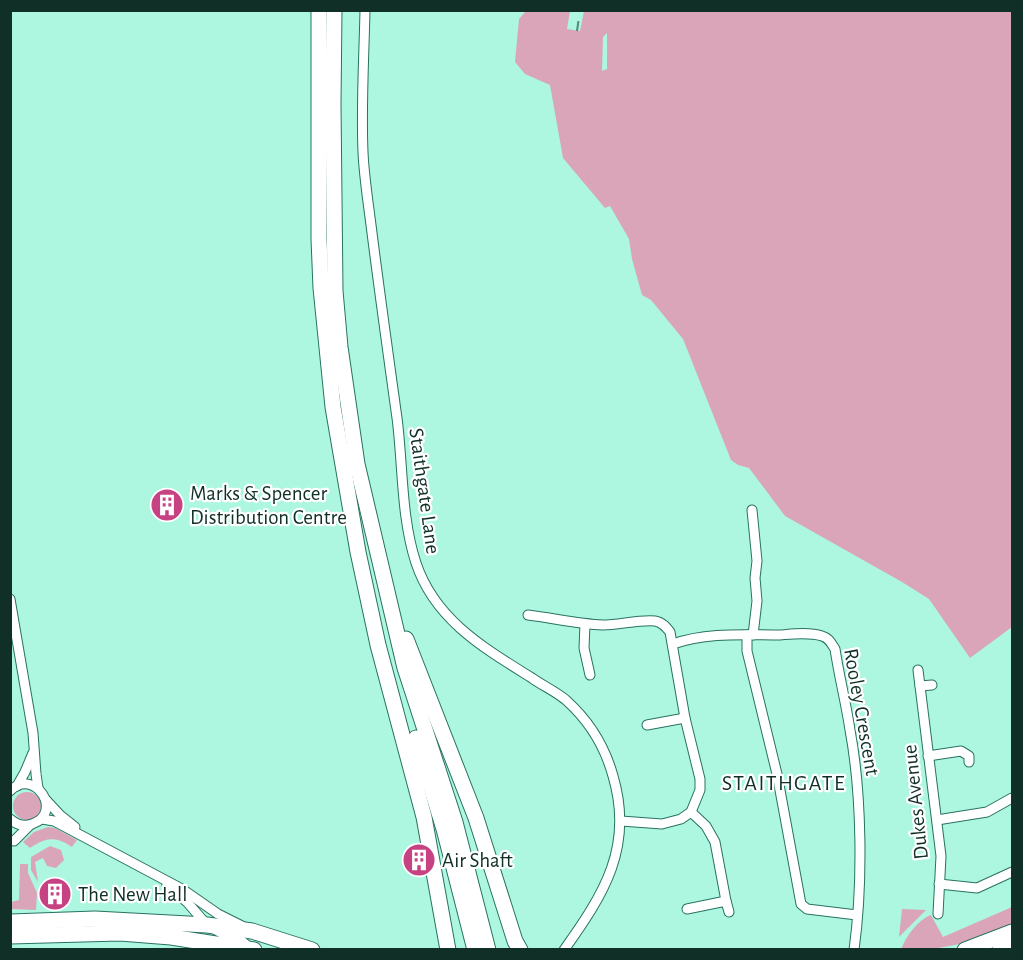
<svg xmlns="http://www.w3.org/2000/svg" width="1023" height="960" font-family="'Alegreya Sans',sans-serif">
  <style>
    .green { fill: #daa5b9; fill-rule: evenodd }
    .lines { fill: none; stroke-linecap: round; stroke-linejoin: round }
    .minor-casing { stroke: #287261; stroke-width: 11 }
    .highway-casing { stroke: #287261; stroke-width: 17 }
    .minor { stroke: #fff; stroke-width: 9 }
    .highway { stroke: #fff; stroke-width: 15 }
    .rail { stroke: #558779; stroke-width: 2; stroke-dasharray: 10 10; stroke-linecap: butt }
    .labels { text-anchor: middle; stroke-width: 4.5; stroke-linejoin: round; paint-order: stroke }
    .street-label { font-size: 21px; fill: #102f27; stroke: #fff }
    .poi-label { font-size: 21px; fill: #102f27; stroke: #fff; text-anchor: start }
    .neighbourhood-label { font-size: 22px; letter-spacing: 1.5px; fill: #102f27; stroke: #fff }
  </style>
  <rect width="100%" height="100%" fill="#adf7e1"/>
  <g class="green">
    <path d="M584,11H1012V627L970,658L929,599L902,582L785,516L749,468L738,465L731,460L683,339L651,300L642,295L632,259L629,239L610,206L605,208L563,158L550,85L525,74L515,62L519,19L526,11H570L567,29L580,31ZM607,33V69L602,71L603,37Z"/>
    <circle cx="27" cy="806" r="14"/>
    <path d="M48,827L55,828L77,840L72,847C56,836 46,837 30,848L23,842L34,832Z"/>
    <path d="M50,846L61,850L64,860L56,868L47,866L43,858L35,862L38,882L31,870V857Z"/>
    <path d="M20,864H28V873L37,893L36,910L11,909V902L19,900Z"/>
    <path d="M1012,907V926L960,944L933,949L901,950C906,936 918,920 931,915L943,937Z"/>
    <path d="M902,909L926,910L899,937Z"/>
  </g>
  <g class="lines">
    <defs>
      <g id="minor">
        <path d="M365,10C364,58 361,105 363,152C364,176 368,201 371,225C379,289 388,353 397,418C403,464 401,518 416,563C435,620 484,648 532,678C543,686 557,692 567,701C589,721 605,747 613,776C634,847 604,894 564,950"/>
        <path d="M752,510L757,561L755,578L757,601L753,635"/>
        <path d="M10,599L33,733L36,774L38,788"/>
        <path d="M528,615C553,618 578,624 603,625C618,625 642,619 655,621C662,622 666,627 670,632L685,718L700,779V790L691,812L681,819L662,824L621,821"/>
        <path d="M585,624L584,648L590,675"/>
        <path d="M747,635V651L777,774L801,904L807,909L857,915"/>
        <path d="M673,644C707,632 744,635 780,635C793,634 809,632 822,636C829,638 831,643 835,649C839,676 846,703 850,730C862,795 863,884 854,950"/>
        <path d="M918,670L941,856L938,914"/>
        <path d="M920,686L932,685"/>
        <path d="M647,725L685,718"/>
        <path d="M928,756L961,751L969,756V762"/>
        <path d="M17,786L25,772L33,753"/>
        <path d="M10,791C34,766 65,813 32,824C24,827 17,825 10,819"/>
        <path d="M46,800L60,815L75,827"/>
        <path d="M691,812L706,826L715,842L726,901"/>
        <path d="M42,819L54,821L182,889L218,914L242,926"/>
        <path d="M937,820L987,812L1012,798"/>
        <path d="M14,841L29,826"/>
        <path d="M939,884L977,888L1012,872"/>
        <path d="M167,885L187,902L207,925L225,935L241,940L250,948"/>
        <path d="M687,909L726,901L729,912"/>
      </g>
      <g id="highway">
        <path d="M319,10V239L321,288L333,407L358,552L378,645L424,817L448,950"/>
        <path d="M334,10L333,104L335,291L340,347L357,464L405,668L455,822L488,950"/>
        <path d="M406,639L476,818L515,941L520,950"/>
        <path d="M416,738L444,829L475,950"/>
        <path d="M10,922L95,919L207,925L252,931L312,950"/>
        <path d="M10,936L120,933L171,937L254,950"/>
        <path d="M965,950L1012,932"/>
        <path d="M1000,950L1012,944"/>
      </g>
    </defs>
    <use href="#minor" class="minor-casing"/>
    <use href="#highway" class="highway-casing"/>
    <use href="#minor" class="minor"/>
    <use href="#highway" class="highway"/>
    <path class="rail" d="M577,31L580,10"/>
  </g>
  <defs>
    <symbol id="building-disc" viewBox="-11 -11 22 22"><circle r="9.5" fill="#c74283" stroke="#fff"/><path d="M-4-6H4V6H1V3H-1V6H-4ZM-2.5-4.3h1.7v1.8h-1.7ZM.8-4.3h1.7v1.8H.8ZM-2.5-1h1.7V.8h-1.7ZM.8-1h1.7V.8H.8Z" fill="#fff"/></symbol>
  </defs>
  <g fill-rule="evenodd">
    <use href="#building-disc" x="148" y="486" width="38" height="38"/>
    <use href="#building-disc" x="400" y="841" width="38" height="38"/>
    <use href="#building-disc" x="36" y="875" width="38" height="38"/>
  </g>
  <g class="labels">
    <g class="street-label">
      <text transform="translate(425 491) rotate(82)" y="7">Staithgate Lane</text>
      <text transform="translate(862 712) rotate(80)" y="7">Rooley Crescent</text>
      <text transform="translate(915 802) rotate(-96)" y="7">Dukes Avenue</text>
    </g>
    <g class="poi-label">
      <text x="190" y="500">Marks &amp; Spencer<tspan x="190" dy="24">Distribution Centre</tspan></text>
      <text x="442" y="867">Air Shaft</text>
      <text x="78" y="901">The New Hall</text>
    </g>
    <g class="neighbourhood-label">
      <text x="784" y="790">STAITHGATE</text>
    </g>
  </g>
  <rect width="1023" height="960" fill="none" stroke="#102f27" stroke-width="24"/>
</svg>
